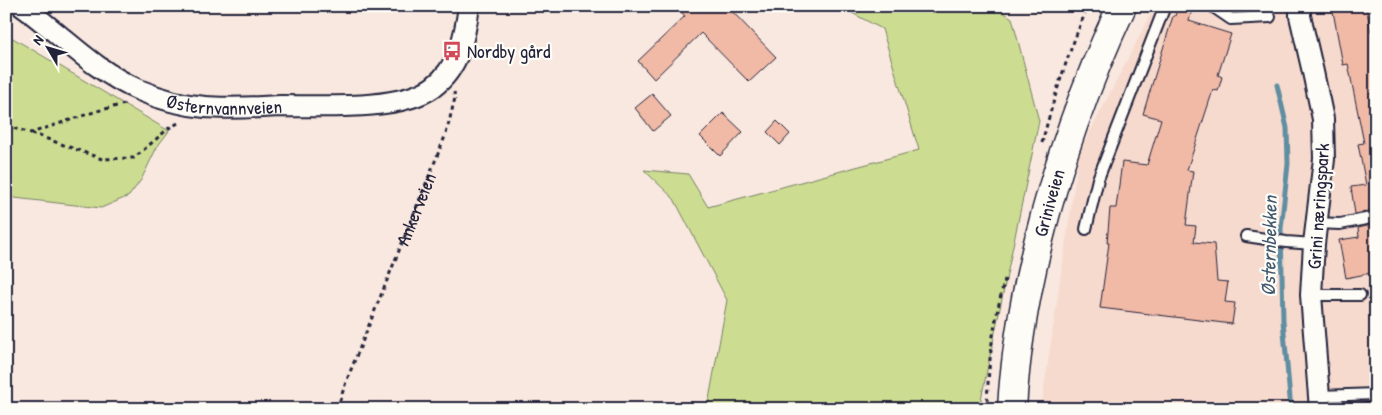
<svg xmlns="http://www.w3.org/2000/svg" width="1382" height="415" font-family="'Patrick Hand',sans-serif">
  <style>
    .built { fill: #f7dace }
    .green { fill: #ccdd91; stroke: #778066 }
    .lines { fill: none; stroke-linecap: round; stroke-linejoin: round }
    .stream { stroke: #5f8ea2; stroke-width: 5 }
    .building { fill: #f1baa6; stroke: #22223b }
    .service-casing { stroke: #22223b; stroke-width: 14 }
    .minor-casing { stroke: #22223b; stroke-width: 24 }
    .primary-casing { stroke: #22223b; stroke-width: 31 }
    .path { stroke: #22223b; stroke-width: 3; stroke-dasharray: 4 4; stroke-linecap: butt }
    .service { stroke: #fdfcf7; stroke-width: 10 }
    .minor { stroke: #fdfcf7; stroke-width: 20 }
    .primary { stroke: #fdfcf7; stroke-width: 28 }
    .labels { text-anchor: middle; stroke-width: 4.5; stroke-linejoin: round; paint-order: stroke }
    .poi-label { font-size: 19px; fill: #22223b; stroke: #fdfcf7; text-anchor: start }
    .street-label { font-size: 19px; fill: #22223b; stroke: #fdfcf7 }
    .water-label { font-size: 20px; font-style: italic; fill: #41586e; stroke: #fdfcf7 }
  </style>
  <rect width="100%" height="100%" fill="#f9e8df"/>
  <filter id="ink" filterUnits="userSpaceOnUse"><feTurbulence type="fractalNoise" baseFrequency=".02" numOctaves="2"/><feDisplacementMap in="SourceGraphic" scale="10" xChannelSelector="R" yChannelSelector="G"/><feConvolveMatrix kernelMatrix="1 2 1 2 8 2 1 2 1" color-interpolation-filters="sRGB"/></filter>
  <g filter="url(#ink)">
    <path class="built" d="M1155,6H1376V409H1041L1079,153Z"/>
    <g class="green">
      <path d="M839,6H994L1012,18L1039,121L979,409H701L708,405L727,300L674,199L644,170L688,174L708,207L919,150L882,29Z"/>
      <path d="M6,34L169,131L157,147L141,180L129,196L101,208L6,197Z"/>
    </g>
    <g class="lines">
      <path class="stream" d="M1277,85L1287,128L1288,164L1281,229L1283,321L1291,409"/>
    </g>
    <g class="building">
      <path d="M675,6H727L776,57L749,82L701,33L654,79L638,61L685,16Z"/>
      <path d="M1178,6H1193L1189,21L1231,34L1218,75L1222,77L1218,91L1213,90L1187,170L1193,171L1186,225L1196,226L1194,242L1214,244L1217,281L1228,282L1225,302L1235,303L1232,324L1100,308L1109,243H1107L1110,208H1116L1122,162L1147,165L1161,119L1143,114L1173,16H1175Z"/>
      <path d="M1332,6H1366L1371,32L1376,31V210L1355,214L1351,187L1366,185L1358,144L1364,143L1348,64L1343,65Z"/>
      <path d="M652,94L671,116L653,131L635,108Z"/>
      <path d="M723,113L743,132L720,156L700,136Z"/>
      <path d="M777,121L790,134L780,145L767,132Z"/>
      <path d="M1376,224V272L1346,278L1339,240L1359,237L1358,228Z"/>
    </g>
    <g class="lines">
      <defs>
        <g id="service">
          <path d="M1212,6L1231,19L1270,17"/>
          <path d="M1316,223L1340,224L1376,217"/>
          <path d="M1086,229L1098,179L1165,6"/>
          <path d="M1246,236L1286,242L1314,244"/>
          <path d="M1311,295H1360"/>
          <path d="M1319,396L1376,394"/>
        </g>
        <g id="minor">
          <path id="s2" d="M22,6C61,34 94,71 139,90C160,99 182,105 205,107C230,109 256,107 281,106C322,106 400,111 433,87C459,68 465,36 469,6"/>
          <path d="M1300,6V16L1313,72L1323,119L1324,159L1314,244L1311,295L1320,409"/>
        </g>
        <g id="primary">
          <path id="s3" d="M1012,409C1015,353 1025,297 1038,243C1058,161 1086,83 1122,6"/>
        </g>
      </defs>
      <use href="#service" class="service-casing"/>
      <use href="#minor" class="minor-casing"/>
      <use href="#primary" class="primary-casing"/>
      <g class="path">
        <path d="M6,126L31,133L97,111L125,104"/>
        <path d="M31,133L102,159L134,158L169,128L180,122"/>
        <path d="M1042,143C1054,96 1069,51 1088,6"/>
        <path id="s1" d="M337,409L346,382L446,134L455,98L454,92"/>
        <path d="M987,409C988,363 993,324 1005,279"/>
      </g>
      <use href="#service" class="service"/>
      <use href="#minor" class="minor"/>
      <use href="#primary" class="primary"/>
    </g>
  </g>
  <defs>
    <symbol id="bus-bare" viewBox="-9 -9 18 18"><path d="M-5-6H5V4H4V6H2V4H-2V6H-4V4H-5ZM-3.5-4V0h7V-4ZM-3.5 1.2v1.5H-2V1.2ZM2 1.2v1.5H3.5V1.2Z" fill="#d1495b" stroke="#fdfcf7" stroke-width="2.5" paint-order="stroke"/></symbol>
  </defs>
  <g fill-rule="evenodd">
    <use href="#bus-bare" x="438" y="37" width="28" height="28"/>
  </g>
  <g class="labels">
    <g class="poi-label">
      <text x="467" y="58">Nordby gård</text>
    </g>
    <g class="street-label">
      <text dy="7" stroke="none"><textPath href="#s2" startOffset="232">Østernvannveien</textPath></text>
      <text dy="7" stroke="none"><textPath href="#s3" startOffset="210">Griniveien</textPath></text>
      <text transform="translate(1318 206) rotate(-86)" y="7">Grini næringspark</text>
      <text dy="7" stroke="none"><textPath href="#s1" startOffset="215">Ankerveien</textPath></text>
    </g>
    <g class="water-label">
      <text transform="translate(1269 246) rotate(-89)" y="7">Østernbekken</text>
    </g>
  </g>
  <rect width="1382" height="415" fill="none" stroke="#fdfcf7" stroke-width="25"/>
  <rect x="12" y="12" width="1357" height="390" fill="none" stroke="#22223b" stroke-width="2" filter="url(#ink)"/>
  <g transform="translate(48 48) rotate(308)" stroke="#fdfcf7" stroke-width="4" paint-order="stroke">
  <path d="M0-4L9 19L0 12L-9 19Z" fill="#22223b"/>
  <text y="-8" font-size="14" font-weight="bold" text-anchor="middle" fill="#22223b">N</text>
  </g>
</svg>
